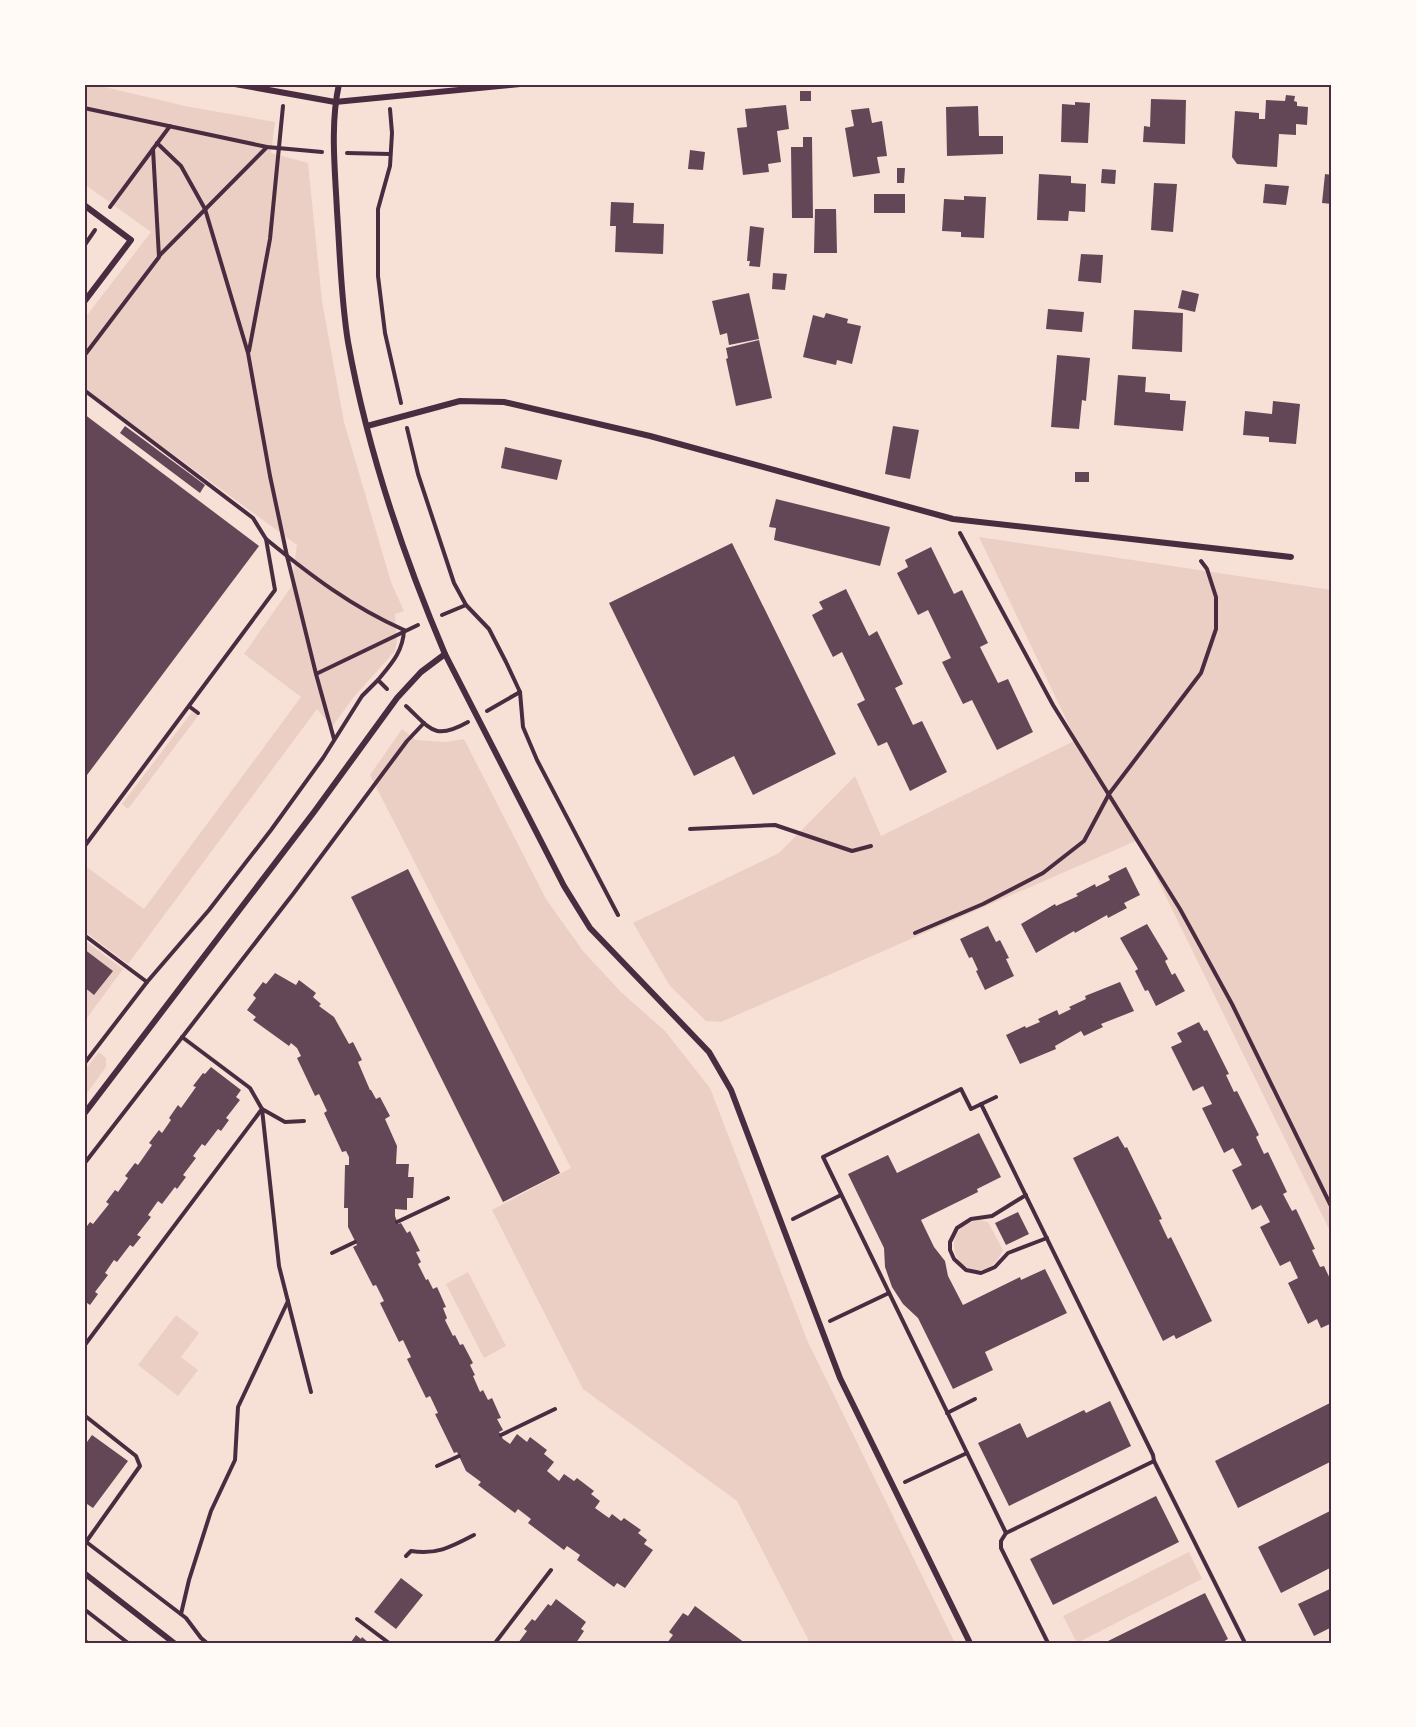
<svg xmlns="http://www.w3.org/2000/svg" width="1416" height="1727" font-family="'Varela Round',sans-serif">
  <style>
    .green { fill: #ebcfc5 }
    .building { fill: #644757 }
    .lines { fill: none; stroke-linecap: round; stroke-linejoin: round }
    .path { stroke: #4a2c40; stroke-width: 4 }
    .minor { stroke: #4a2c40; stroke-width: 6 }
    .neatline { fill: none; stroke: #4a2c40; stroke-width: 2 }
  </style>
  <rect width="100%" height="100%" fill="#f7e1d7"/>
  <g class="green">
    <path d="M84,84H92L185,106L275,122L271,153L308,163L322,301L344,422L391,582L404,611L395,614L397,639L395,651L353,698L332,727L317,709L128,964L84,931V865L144,909L301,697L244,654L291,587L297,545L84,389V319L151,232L84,184Z"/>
    <path d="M979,537L1332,590V1235L1138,840L721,1022L706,1021L670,986L633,923L779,853L855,776L881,836L1076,740Z"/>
    <path d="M192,712L198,716L128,809L122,804Z"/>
    <path d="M402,729L416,740L446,742L464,739L546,899L583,951L621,992L665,1031L710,1088L807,1340L955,1643H810L737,1501L583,1389L492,1210L571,1168L370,775Z"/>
    <path d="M84,940L123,969L84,1022Z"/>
    <path d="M99,1052L106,1058V1067L85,1096L84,1071Z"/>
    <path d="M980,1220L988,1222L1003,1250C990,1282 952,1274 954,1240C959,1227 966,1222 980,1220Z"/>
    <path d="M468,1272L506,1346L484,1358L446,1284Z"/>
    <path d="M176,1315L199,1333L181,1357L198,1370L178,1396L138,1365Z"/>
    <path d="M1189,1552L1202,1579L1077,1643L1063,1616Z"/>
  </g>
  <g class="building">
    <rect x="800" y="91" width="11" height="10"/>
    <path d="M1286,95L1295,96L1294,101L1297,102V106L1308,107L1307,125L1296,124V135L1279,134L1277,167L1237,164L1232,157L1235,111L1259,113V119H1265L1266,100L1285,101Z"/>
    <path d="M1151,99L1186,100L1185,144L1143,142L1144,126L1150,127Z"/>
    <path d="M1075,102L1090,103L1088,143L1061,142L1062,104L1075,105Z"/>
    <path d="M786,105L789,129L777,131L781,162L768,164L769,172L743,175L737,128L747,127L745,109Z"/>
    <path d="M978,106L979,136H1003V154L947,156L946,107Z"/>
    <path d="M869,108L872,123L882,121L887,156L877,157L880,173L853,177L845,128L854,126L851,110Z"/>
    <path d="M803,137H812L813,218H792L791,147H803Z"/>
    <path d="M690,150L705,152L703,170L688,169Z"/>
    <path d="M897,168H905L904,183H897Z"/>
    <path d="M1102,169L1116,170L1115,184L1101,183Z"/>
    <path d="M1039,174L1071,176V183L1086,184L1085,212L1069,211L1068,221L1037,220Z"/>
    <path d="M1325,174L1332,175V204L1322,203Z"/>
    <path d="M1154,183L1177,184L1173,232L1151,230Z"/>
    <path d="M1265,184L1289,186L1286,205L1263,203Z"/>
    <rect x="874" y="194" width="31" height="19"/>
    <path d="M964,196L986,197L984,238L961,237V232L942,231L944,199L964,200Z"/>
    <path d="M611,202L634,203L633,223L664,224L663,254L615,252L616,226H610Z"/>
    <path d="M815,209H836L837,253H814Z"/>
    <path d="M750,226L764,228L760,267L749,266L750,261H747Z"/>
    <path d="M1081,254L1103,255L1101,283L1078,281Z"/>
    <path d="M773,273L787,274L785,290L772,289Z"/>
    <path d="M1182,290L1199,294L1195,312L1178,308Z"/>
    <path d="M749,293L759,339L729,345L727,333L720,335L712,301Z"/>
    <path d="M1048,309L1084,312L1082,332L1046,329Z"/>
    <path d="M1134,310L1183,313L1182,352L1132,349Z"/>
    <path d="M826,313L848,319L847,323L861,326L852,364L837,360L836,365L803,357L813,315L824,318Z"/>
    <path d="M759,340L772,398L736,406L726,359L728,358L726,348Z"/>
    <path d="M1057,355L1090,358L1086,401L1082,400L1079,429L1051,427Z"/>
    <path d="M1118,375L1146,377L1145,392L1170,394V400L1186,401L1183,431L1114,425Z"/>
    <path d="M1273,401L1300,404L1296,444L1269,442V437L1243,435L1245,411L1272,414Z"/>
    <path d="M84,414L259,546L84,779Z"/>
    <path d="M125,426L205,485L200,493L120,433Z"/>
    <path d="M893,426L919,430L910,479L885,474Z"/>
    <path d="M505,447L562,460L557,480L501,468Z"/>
    <rect x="1075" y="472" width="14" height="10"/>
    <path d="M776,499L890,527L880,566L774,540L776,528L769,527Z"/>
    <path d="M732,543L836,754L753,795L734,756L694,776L609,603Z"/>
    <path d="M931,547L954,594L962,590L988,643L980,647L998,683L1008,679L1033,732L997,750L972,700L963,704L942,662L951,658L928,610L918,615L897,573L908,567L905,560Z"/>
    <path d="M846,589L869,636L877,631L903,684L895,688L913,725L922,721L947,772L910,791L887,742L878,746L857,704L865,700L842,652L833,657L812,615L823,609L819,602Z"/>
    <path d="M1126,867L1140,895L1124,903L1127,908L1108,918L1107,915L1075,933L1074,931L1036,953L1021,924L1055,904L1056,906L1078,896L1076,894L1095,884L1096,887L1110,880L1108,876Z"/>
    <path d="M408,869L560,1173L503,1202L351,897Z"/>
    <path d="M1147,924L1168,959L1165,961L1172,975L1175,973L1185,991L1156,1006L1148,990L1145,991L1135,971L1138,969L1120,938Z"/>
    <path d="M988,926L996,942L1000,940L1009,958L1006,959L1014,976L985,990L976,971L978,970L972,957L969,958L960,939Z"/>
    <path d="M84,949L113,971L94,995L84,987Z"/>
    <path d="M275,973L296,985L299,980L316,993L313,997L321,1004L319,1006L334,1017L349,1044L353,1042L362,1060L358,1062L370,1090H371L376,1099L380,1097L390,1116L385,1119L397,1146L396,1164H409L408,1177H414L413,1198H407V1210L395,1209V1216L398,1224L401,1223L407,1233L410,1231L420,1251L416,1252L421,1262L418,1264L426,1280L428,1279L433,1289L437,1287L446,1307L443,1308L447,1318L445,1320L453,1336L455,1335L460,1345L463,1344L473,1363L470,1365L475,1375L473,1376L480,1392L483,1390L488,1400L492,1398L501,1418L497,1419L503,1430L499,1432L503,1439L510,1444L517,1434L527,1442L530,1437L547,1450L544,1454L554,1462L547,1471L559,1481L564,1474L574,1481L577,1478L594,1491L591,1494L600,1501L595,1508L609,1518L612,1514L621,1521L624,1518L641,1530L638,1533L647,1540L644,1544L653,1550L625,1588L617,1583L614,1587L577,1560L580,1555L567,1546L564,1550L528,1523L531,1519L518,1509L515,1513L478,1485L481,1482L466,1471L457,1452L454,1453L435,1414L438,1413L430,1396L426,1398L407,1359L411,1357L403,1340L399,1342L380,1303L384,1301L376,1285L373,1286L353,1247L357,1245L348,1227V1208H344L345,1165H349V1157L346,1151L342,1152L324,1113L327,1111L319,1094L315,1096L297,1058L301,1056L297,1048L291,1043L289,1046L253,1020L256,1017L247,1010L256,998L253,995L263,982L266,984Z"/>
    <path d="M1120,982L1134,1011L1101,1024L1103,1027L1084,1036L1081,1031L1055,1046L1056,1049L1020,1064L1006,1035L1025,1026L1026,1028L1040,1022L1038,1019L1057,1010L1059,1015L1071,1009L1069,1007L1086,999L1085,996Z"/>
    <path d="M1199,1022L1204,1031L1207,1030L1229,1074L1226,1075L1234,1092L1237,1091L1259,1135L1256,1137L1264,1154L1268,1152L1287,1192L1283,1194L1292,1211L1296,1209L1315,1249L1312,1250L1320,1267L1324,1266L1332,1283V1323L1321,1328L1317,1319L1308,1324L1288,1283L1298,1278L1290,1261L1280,1266L1260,1227L1270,1222L1261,1205L1252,1210L1232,1170L1242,1165L1233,1148L1224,1153L1202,1108L1212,1104L1203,1086L1193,1091L1171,1047L1182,1042L1177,1033Z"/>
    <path d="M211,1067L241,1090L236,1097L240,1100L226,1118L229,1120L221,1131L218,1129L205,1146L202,1144L193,1156L196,1158L183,1175L186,1177L177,1189L175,1187L162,1204L158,1201L148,1215L151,1217L137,1235L141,1237L133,1247L130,1245L117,1262L114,1260L105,1273L108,1275L95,1292L98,1294L90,1305L87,1303L84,1306V1230L90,1222L93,1224L109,1204L106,1202L115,1190L118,1192L128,1178L125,1176L135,1163L138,1165L152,1145L149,1143L159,1130L162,1133L171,1120L169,1118L178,1105L181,1108L196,1087L193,1086L203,1073L205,1074Z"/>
    <path d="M979,1133L1001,1177L977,1189L978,1192L921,1220L934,1247L945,1261L948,1276L963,1305L1020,1277L1021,1280L1045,1269L1067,1313L985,1352L993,1370L953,1389L918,1318L903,1304L892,1287L885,1267L884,1248L848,1174L888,1155L897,1173Z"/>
    <path d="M1118,1136L1125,1148L1127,1147L1162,1219L1159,1220L1168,1239L1171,1237L1212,1321L1176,1339L1174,1335L1163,1341L1073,1158Z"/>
    <path d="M1018,1212L1029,1234L1006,1245L995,1223Z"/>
    <path d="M1110,1401L1131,1446L1009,1506L978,1443L1020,1423L1027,1438L1084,1410L1086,1413Z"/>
    <path d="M1332,1402V1461L1238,1508L1215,1461Z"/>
    <path d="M92,1435L128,1461L93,1508L84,1502V1440L87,1442Z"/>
    <path d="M1156,1496L1179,1542L1053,1605L1030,1559Z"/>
    <path d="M1332,1510V1567L1281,1593L1258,1547Z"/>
    <path d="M401,1578L423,1595L396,1629L374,1612Z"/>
    <path d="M1332,1588V1627L1314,1636L1298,1604Z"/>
    <path d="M1205,1593L1228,1639L1221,1643H1104Z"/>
    <path d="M556,1599L586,1622L581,1629L584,1631L576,1643L572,1641L570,1643H518L527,1631L524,1629L532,1619L535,1621L548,1604L551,1606Z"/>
    <path d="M695,1606L745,1643H667L673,1635L669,1632L683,1613L688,1616Z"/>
    <path d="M356,1635L361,1639L362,1637L369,1643H352L351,1642Z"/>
  </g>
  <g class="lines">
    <g class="path">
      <path d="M84,108L267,147L322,152"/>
      <path d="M390,109L392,133L390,166L378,209V276L385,333L401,403"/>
      <path d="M157,143L181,166L205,209L248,353L270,476L287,556L316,674L334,739"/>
      <path d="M347,153L390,154"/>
      <path d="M110,207L170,126"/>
      <path d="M84,246L95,230"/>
      <path d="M159,256L267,147"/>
      <path d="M249,351L270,239L283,106"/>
      <path d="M84,356L159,257L153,149"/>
      <path d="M84,390L253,518L266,539L275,590L84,847"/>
      <path d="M407,428L418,474L454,583L466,605L489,629L506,662L520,692L523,727L537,760L618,915"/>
      <path d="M960,533L1053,705L1180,909L1232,1004L1332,1208"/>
      <path d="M266,539C310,575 352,607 404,630"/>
      <path d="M442,615L466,605"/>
      <path d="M316,674L418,625"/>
      <path d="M387,689L378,680C391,664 403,652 404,630"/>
      <path d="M406,706C431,729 434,741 468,722"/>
      <path d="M190,707L198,713"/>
      <path d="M487,711L520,692"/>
      <path d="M690,829L775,825L852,851L871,846"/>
      <path d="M915,933L983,904L1043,873L1084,841L1109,794L1201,673L1216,629V597L1207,569L1201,561"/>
      <path d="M84,935L147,982"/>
      <path d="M84,1064L147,982L209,910L271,830L323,758L362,696L378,680"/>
      <path d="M996,1097L971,1109L961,1089L823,1157L1006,1533"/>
      <path d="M981,1104L1153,1455L1154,1461L1245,1643"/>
      <path d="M304,1121L285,1122L262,1109L279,1266L311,1392"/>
      <path d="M84,1164L293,894L407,741L424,723"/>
      <path d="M1026,1195L992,1216L971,1219L957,1228L950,1242V1250L954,1259L966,1270L981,1273L995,1267L1008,1253L1047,1238"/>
      <path d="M793,1219L841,1195"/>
      <path d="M397,1222L448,1198"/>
      <path d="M332,1253L355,1242"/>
      <path d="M830,1321L889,1293"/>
      <path d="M84,1346L262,1109L250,1088L182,1037"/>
      <path d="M947,1413L975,1399"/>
      <path d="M84,1415L136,1456L140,1466L86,1542"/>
      <path d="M501,1435L555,1409"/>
      <path d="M437,1466L459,1456"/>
      <path d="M905,1482L967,1453"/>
      <path d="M85,1541L186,1618L201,1638L207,1643"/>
      <path d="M406,1556L411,1551C437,1555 451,1547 474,1535"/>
      <path d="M84,1609L128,1643"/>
      <path d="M181,1614L189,1580L211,1511L235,1460L238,1407L288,1301"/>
      <path d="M357,1619L389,1643"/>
      <path d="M495,1643L551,1570"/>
      <path d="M1048,1643L1001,1548V1541L1006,1533L1154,1461"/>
    </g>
    <g class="minor">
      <path d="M235,84L335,102L520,84"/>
      <path d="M339,84C330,125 335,169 337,211C340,255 341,299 348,342C367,448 403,555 445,654L564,886L590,928L709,1052L731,1090L840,1378L970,1643"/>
      <path d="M84,205L131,240L84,302"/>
      <path d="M367,426L460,401L504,402L650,436L953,519L1291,557"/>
      <path d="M84,1114L314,812L397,698L421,672L445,654"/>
      <path d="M84,1573L174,1643"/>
      <path d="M84,1641L86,1643"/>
    </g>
  </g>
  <rect width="1416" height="1727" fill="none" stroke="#fffaf5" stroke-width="171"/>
  <rect x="86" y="86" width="1244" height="1556" class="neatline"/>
</svg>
